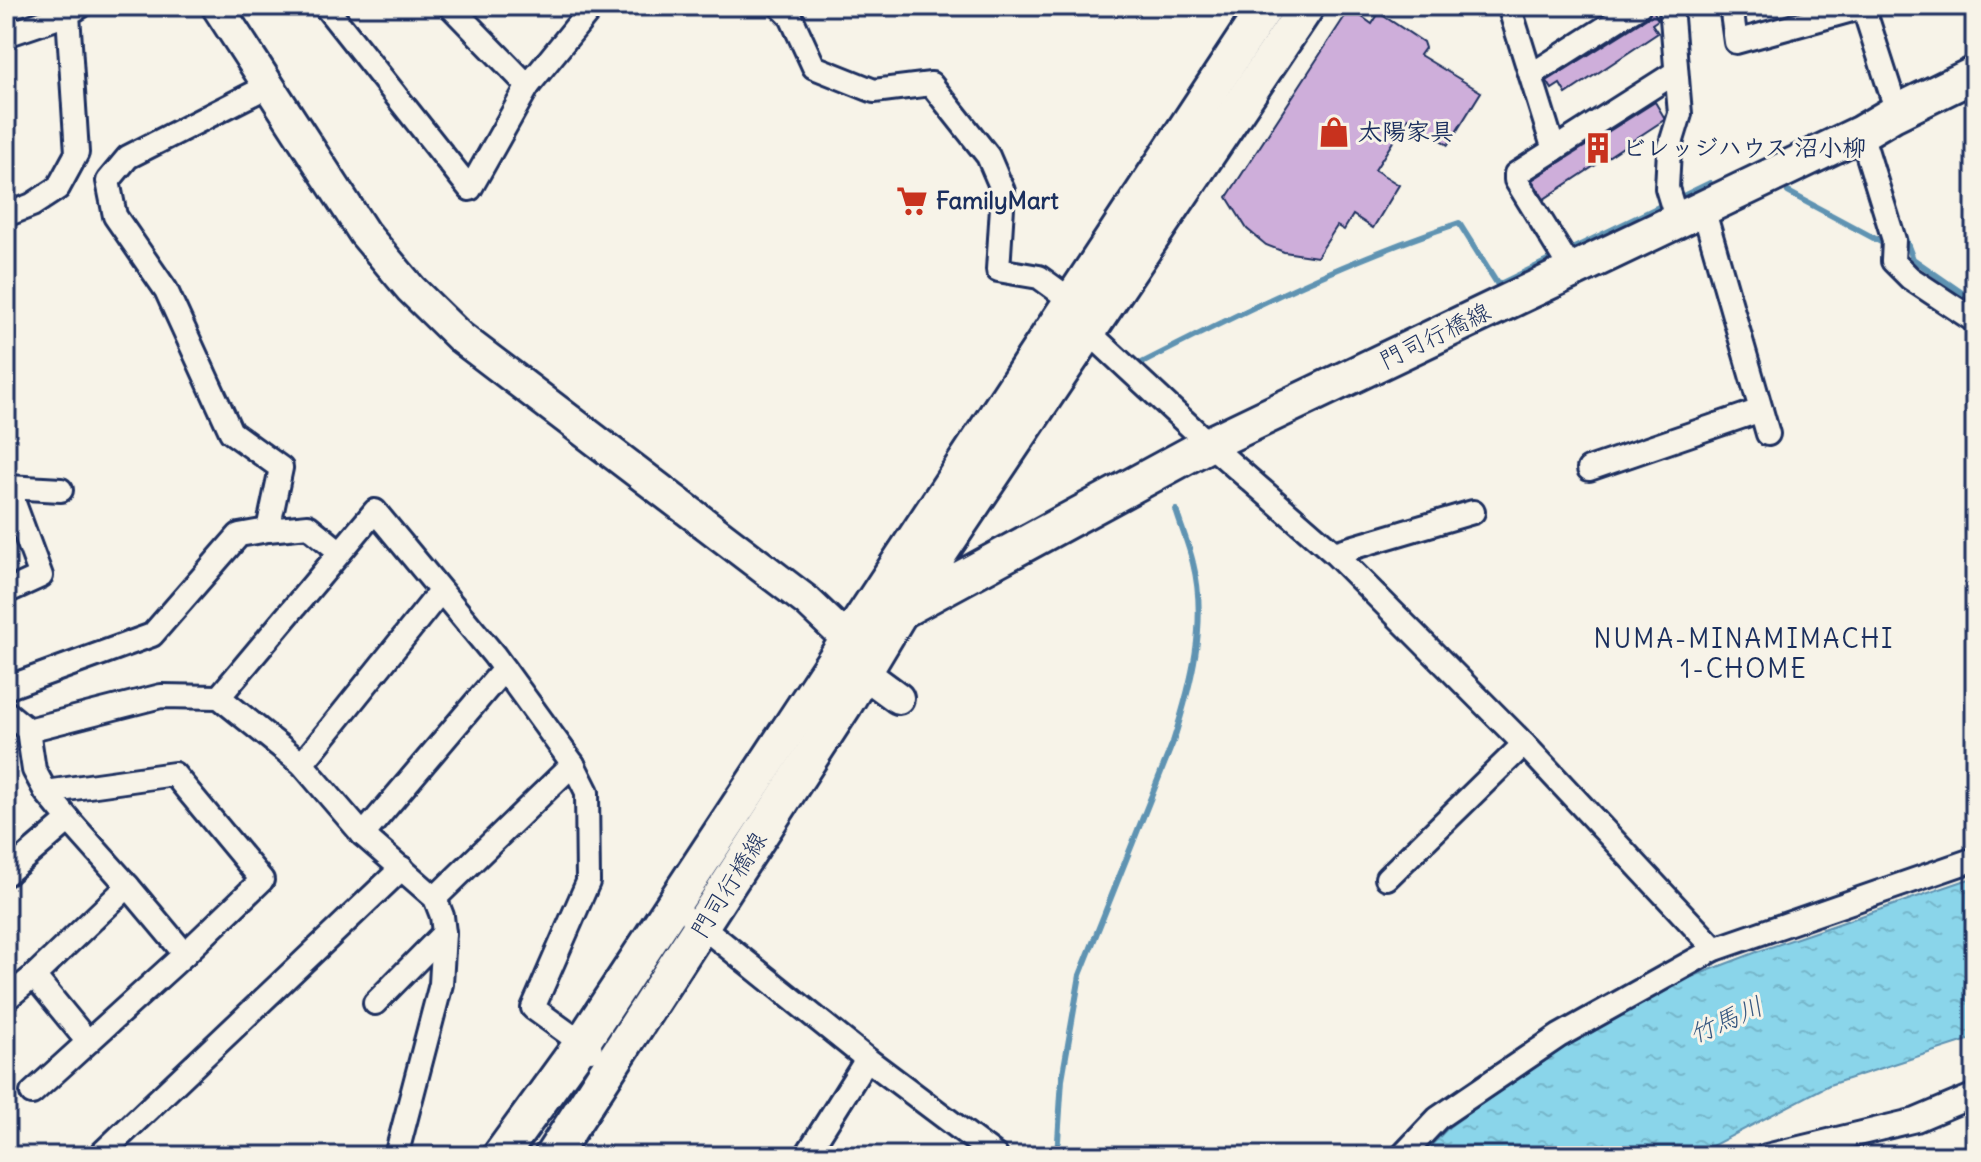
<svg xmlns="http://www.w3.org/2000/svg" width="1981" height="1162" font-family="Delius,'Klee One',sans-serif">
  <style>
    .water { fill: url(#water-ripples); stroke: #5e93b2; stroke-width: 2 }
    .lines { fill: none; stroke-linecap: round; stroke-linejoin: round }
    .stream { stroke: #5e93b2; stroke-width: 6 }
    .building { fill: #ceaeda; stroke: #1b2f5e; stroke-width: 2 }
    .street-casing { stroke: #1b2f5e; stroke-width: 28 }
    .secondary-casing { stroke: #1b2f5e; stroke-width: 36 }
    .primary-casing { stroke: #1b2f5e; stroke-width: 40 }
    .street { stroke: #f7f3e8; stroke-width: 22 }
    .secondary { stroke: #f7f3e8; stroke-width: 30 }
    .primary { stroke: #f7f3e8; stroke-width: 34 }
    .labels { text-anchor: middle; stroke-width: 6; stroke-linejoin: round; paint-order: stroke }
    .poi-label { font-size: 24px; font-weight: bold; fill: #1b2f5e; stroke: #f7f3e8; text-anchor: start }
    .street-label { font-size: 24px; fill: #1b2f5e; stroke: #f7f3e8 }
    .neighbourhood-label { font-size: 26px; letter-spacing: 2px; fill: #1b2f5e; stroke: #f7f3e8 }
    .water-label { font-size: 26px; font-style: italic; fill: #375881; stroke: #f7f3e8 }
  </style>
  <defs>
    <pattern id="water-ripples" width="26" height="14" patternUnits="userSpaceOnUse" patternTransform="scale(2)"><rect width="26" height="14" fill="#8ad5ea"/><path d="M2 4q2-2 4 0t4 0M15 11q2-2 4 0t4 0" fill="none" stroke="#76b7cb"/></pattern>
  </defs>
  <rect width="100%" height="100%" fill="#f7f3e8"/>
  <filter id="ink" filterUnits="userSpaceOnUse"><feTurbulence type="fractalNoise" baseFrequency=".0125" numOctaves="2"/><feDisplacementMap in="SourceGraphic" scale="16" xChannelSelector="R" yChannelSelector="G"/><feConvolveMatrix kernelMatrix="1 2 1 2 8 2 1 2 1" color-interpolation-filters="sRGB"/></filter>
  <g filter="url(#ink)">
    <path class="water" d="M1975,877V1038L1829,1085L1693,1156H1421L1449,1127L1542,1061L1652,992L1762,950Z"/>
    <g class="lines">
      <g class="stream">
        <path d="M1788,192L1883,243"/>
        <path d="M1677,199L1710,183"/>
        <path d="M1902,230L1913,259L1975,302"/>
        <path d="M1138,365C1243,311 1347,260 1459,223L1498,285L1667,203"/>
        <path d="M1057,1156L1062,1079L1080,975L1173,742C1191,685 1208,623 1193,563C1189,545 1181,527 1176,510"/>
      </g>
    </g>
    <g class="building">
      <path d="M1652,8L1658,20L1652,24L1658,33L1566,94L1560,84L1552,89L1547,81L1647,18Z"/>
      <path d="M1354,11L1372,24L1379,13L1423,42L1425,48L1420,55L1481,92L1448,145L1408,118L1375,170L1399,185L1373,228L1353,215L1344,230L1337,226L1317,257L1284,252L1266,245L1247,229L1227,197L1347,13Z"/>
      <path d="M1655,102L1664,117V120L1544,199L1532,180Z"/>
    </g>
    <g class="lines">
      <defs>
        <g id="street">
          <path d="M325,6L470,189L528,86L593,6"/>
          <path d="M450,6L528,86"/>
          <path d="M780,6L791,17L814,67L874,91L931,84L988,156L1003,191L998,270L1039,277L1072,301"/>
          <path d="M1509,6L1554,150"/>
          <path d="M1671,6L1680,114L1669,150L1667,188L1677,221"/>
          <path d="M1731,6L1736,42L1863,7"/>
          <path d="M1863,6L1897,112"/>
          <path d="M6,35L68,14L63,6"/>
          <path d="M1531,75L1639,6"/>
          <path d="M268,86L128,157L108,181L115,216L166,290L231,432L281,468L268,530L308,526L339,551"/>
          <path d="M1861,133L1894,240L1893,261L1910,278L1975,321"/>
          <path d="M1703,208L1768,434"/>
          <path d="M6,215L32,205L58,188L77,153L68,14L81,6"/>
          <path d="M1572,271L1516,180V174L1676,72"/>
          <path d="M1080,324L1209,444L1334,553L1524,744L1715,949"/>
          <path d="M1589,469L1761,410"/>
          <path d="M1334,553L1473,512"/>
          <path d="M6,592L41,576L8,487L61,490"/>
          <path d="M6,688L152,635L239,535L268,530"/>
          <path d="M219,697L375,511L494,655L573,764L587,792L588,882L533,1008L591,1050"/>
          <path d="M6,712L28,730L161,696L219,697L302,764L363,835L435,898L442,916L444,933L441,984L396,1156"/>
          <path d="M28,730L34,770L46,792"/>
          <path d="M302,764L440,592"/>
          <path d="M69,820L128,886"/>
          <path d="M363,835L504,669"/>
          <path d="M6,874L69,820L46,792L174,774L262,880L185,954L128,886L34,976L6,999"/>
          <path d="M1387,878L1524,744"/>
          <path d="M435,898L573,764"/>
          <path d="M693,919L867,1059L996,1156"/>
          <path d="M34,976L88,1042"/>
          <path d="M375,1003L444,933"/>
          <path d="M32,1093L185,954"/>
          <path d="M99,1156L402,868"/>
          <path d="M806,1156L867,1059"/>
          <path d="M1402,1156L1438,1118L1559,1036L1715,949L1975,859"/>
          <path d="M1766,1156L1916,1120L1975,1095"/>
        </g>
        <path id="secondary" d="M217,6L364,233L411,289L460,337L808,602L848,640L864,673L898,698"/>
        <g id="primary">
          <path d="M905,609L1209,444L1861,133L1893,114L1975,74"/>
          <path d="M500,1156L582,1043L1266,6"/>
          <path d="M552,1156L845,704L901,611L1307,6"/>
        </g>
      </defs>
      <use href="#street" class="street-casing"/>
      <use href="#secondary" class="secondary-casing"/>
      <use href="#primary" class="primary-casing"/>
      <use href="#street" class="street"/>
      <use href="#secondary" class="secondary"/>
      <use href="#primary" class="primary"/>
    </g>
  </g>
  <defs>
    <symbol id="shop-bare" viewBox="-9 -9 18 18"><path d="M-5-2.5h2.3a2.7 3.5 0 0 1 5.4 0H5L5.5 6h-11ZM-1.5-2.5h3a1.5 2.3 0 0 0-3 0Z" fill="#c8321e" stroke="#f7f3e8" stroke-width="2.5" paint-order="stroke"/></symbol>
    <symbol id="building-bare" viewBox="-9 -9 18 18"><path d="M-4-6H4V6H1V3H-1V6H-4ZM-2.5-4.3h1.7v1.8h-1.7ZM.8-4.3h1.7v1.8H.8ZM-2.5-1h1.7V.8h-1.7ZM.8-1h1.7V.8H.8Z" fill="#c8321e" stroke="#f7f3e8" stroke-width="2.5" paint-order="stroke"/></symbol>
    <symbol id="supermarket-bare" viewBox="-9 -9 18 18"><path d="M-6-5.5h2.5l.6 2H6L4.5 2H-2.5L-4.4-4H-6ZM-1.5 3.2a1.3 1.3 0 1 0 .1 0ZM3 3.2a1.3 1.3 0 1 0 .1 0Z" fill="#c8321e" stroke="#f7f3e8" stroke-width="2.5" paint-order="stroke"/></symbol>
  </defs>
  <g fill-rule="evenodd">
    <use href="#shop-bare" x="1312" y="110" width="44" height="44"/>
    <use href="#building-bare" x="1576" y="126" width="44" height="44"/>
    <use href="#supermarket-bare" x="890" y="179" width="44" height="44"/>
  </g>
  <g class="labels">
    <g class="poi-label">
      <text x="1358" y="140">太陽家具</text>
      <text x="1622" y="156">ビレッジハウス 沼小柳</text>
      <text x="936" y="209">FamilyMart</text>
    </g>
    <g class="street-label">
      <text transform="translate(1435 336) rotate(-26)" y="8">門司行橋線</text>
      <text transform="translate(729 885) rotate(-58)" y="8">門司行橋線</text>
    </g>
    <g class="neighbourhood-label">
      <text x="1744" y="648">NUMA-MINAMIMACHI<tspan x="1744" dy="30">1-CHOME</tspan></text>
    </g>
    <g class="water-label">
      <text transform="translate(1726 1020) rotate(-24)" y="9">竹馬川</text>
    </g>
  </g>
  <rect width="1981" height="1162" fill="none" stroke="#f7f3e8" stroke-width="32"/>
  <rect x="16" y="16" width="1949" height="1130" fill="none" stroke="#1b2f5e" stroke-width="3" filter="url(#ink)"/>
</svg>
